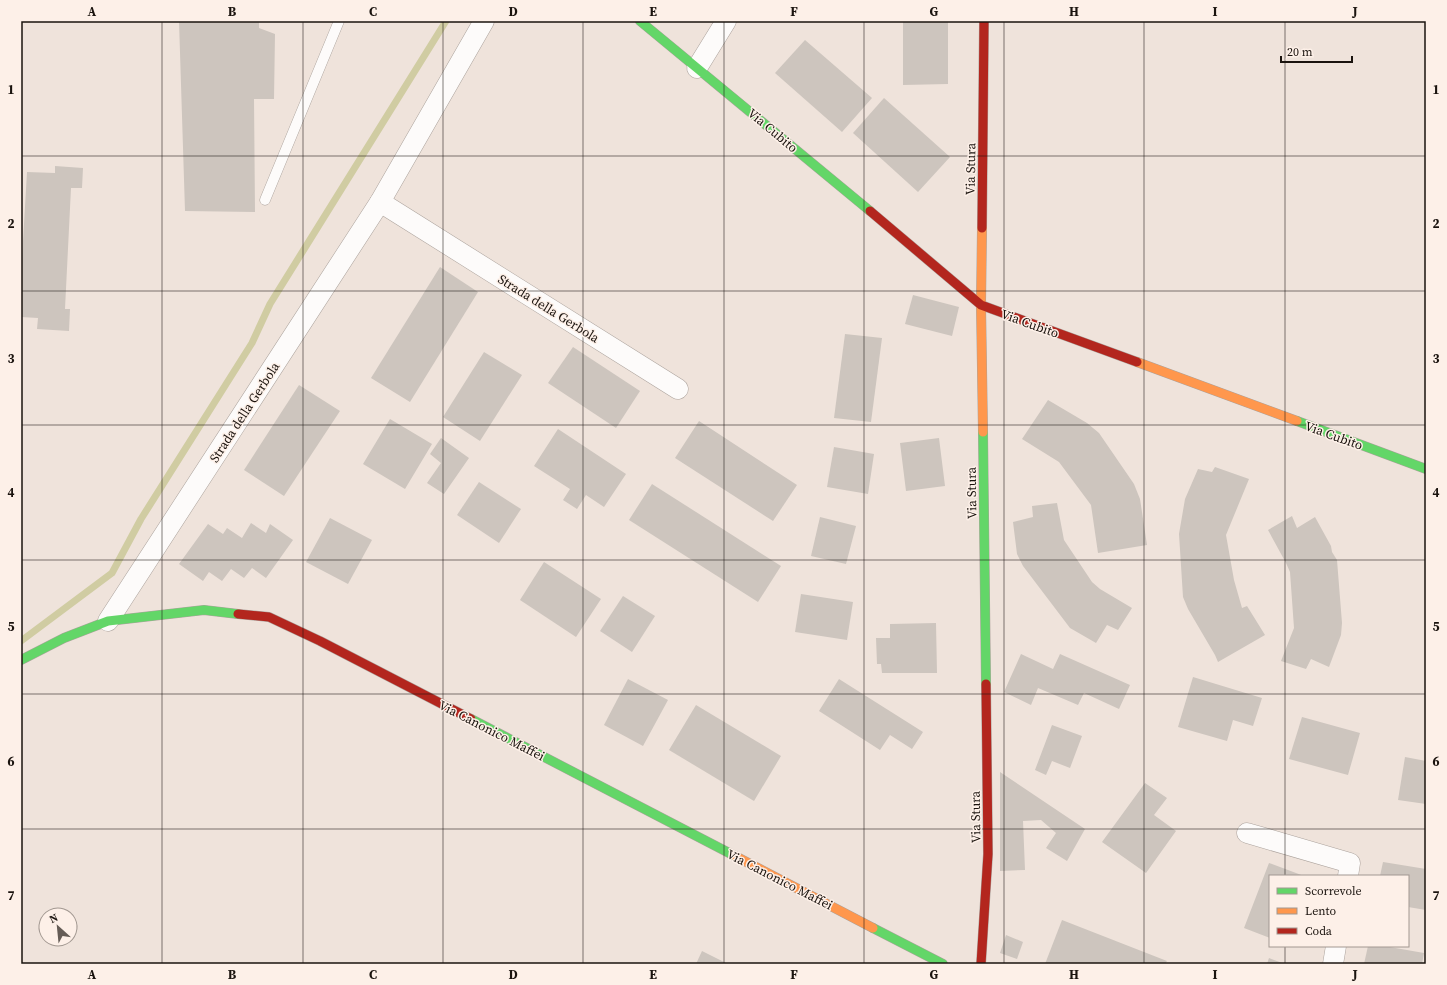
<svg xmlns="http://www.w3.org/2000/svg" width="1447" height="985" font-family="'Source Serif 4',serif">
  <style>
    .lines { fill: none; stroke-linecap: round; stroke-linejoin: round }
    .stream { stroke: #d0cca2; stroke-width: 7 }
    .building { fill: #cdc5be }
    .lane-casing { stroke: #aba29c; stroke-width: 11 }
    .street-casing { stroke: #aba29c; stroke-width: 21 }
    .fast-casing { stroke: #aba29c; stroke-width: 10 }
    .slow-casing { stroke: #aba29c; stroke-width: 10 }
    .jam-casing { stroke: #aba29c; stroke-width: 10 }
    .lane { stroke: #fdfbfa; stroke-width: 10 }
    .street { stroke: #fdfbfa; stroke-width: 20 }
    .fast { stroke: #63d668; stroke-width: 9 }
    .slow { stroke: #ff974d; stroke-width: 9 }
    .jam { stroke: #b3261e; stroke-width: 9 }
    .grid { fill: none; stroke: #1a130e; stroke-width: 1; stroke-opacity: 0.55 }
    .labels { text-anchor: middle; stroke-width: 3; stroke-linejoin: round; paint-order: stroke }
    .street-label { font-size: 13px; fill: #1a130e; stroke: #fdf0e8 }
    .neatline { fill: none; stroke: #1a130e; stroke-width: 1.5 }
    .grid-label { font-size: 13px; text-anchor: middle; font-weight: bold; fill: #1a130e }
  </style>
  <rect width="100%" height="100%" fill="#efe3db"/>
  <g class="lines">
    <path class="stream" d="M21,641L112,573L141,519L252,343L270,304L446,21"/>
  </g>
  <g class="building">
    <path d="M179,21H259V28L275,34L274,99H254L255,212L185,211Z"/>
    <path d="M903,21H948V84L903,85Z"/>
    <path d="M805,40L872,98L842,132L775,73Z"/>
    <path d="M884,98L950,157L918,192L853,133Z"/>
    <path d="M55,166L83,168L82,188H71L65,309H70L69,331L37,329L38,318L21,317V276L27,172L55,173Z"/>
    <path d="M440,267L478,292L410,402L371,378Z"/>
    <path d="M913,295L959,307L952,336L905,324Z"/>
    <path d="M845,334L882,338L871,422L834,418Z"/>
    <path d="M573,347L640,391L616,428L548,383Z"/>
    <path d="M484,352L522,375L480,441L443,417Z"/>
    <path d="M299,385L340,411L284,496L244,470Z"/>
    <path d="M1048,400L1087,423L1099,433L1134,484L1140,499L1147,545L1098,553L1091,505L1059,462L1022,439Z"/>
    <path d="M390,419L432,444L405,489L363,464Z"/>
    <path d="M699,421L797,485L773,521L675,458Z"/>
    <path d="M558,429L626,474L604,507L586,495L577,509L563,500L570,489L534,466Z"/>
    <path d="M441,438L469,458L444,494L427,483L441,463L430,454Z"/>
    <path d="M939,438L945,486L906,491L900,443Z"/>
    <path d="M834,447L874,454L868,494L827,487Z"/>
    <path d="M1215,467L1249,479L1226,535L1234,580L1242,608L1247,606L1265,635L1218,662L1215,655L1188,609L1183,597L1179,534L1185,499L1198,469L1212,472Z"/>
    <path d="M479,482L521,509L499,543L457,515Z"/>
    <path d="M652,484L781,566L758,602L629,520Z"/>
    <path d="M1057,503L1064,540L1092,582L1100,589L1132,608L1118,630L1107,625L1096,643L1070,628L1023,566L1017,554L1013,522L1033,517L1032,506Z"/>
    <path d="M1292,516L1297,528L1315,517L1331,546L1332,552L1337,560L1342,623L1341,635L1329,667L1311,659L1306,669L1281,661L1294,628L1290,572L1286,563L1268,530Z"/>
    <path d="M820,517L856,526L846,564L811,556Z"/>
    <path d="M330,518L372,540L348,584L306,562Z"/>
    <path d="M251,523L266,533L270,524L293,540L266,578L252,568L244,578L231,569L222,581L209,572L203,581L179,564L208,524L223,534L227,528L242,538Z"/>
    <path d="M544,562L601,599L576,637L520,600Z"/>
    <path d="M801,594L853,602L847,640L795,632Z"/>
    <path d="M623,596L655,616L632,652L600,631Z"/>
    <path d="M936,623L937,673H882L881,664H877L876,638H890V624Z"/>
    <path d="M1021,654L1053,669L1060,654L1130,685L1119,709L1084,693L1078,705L1038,688L1031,705L1004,692Z"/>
    <path d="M1193,677L1262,698L1253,726L1233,720L1227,741L1178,727Z"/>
    <path d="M628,679L668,700L643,746L604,725Z"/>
    <path d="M839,679L923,732L912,749L890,735L880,750L819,711Z"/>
    <path d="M696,705L781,756L754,801L669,750Z"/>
    <path d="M1302,717L1360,733L1348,775L1289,759Z"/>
    <path d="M1052,725L1082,736L1070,768L1052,761L1046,775L1035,770Z"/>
    <path d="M1405,757L1426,761V804L1398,800Z"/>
    <path d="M1000,772L1085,829L1067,861L1046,848L1056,833L1041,820L1023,821L1025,870L1000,871Z"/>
    <path d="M1145,783L1167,798L1154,815L1176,831L1146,873L1102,842Z"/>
    <path d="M1383,862L1426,869V910L1408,907V876H1380Z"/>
    <path d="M1269,863L1304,876H1270V938L1244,928Z"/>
    <path d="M1062,920L1167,961L1165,964H1045Z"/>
    <path d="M1006,935L1023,942L1017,959L1000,953Z"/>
    <path d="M1368,946H1384L1424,953L1422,964H1364Z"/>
    <path d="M702,951L728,964H696Z"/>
    <path d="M1269,958L1285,964H1267Z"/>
  </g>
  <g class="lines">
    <defs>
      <path id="lane" d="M265,200L339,21"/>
      <g id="street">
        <path d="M697,68L726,21"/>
        <path d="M380,202L678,389"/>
        <path d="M108,621L380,202L484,21"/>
        <path d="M1247,833L1350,863L1348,876"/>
        <path d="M1333,964L1336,946"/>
      </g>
      <g id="fast">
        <path d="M640,21L870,211"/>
        <path d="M1297,421L1426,469"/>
        <path d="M983,432L986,684"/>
        <path d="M21,660L64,638L108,621L204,610L238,614"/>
        <path d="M471,719L735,856"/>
        <path d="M873,928L943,964"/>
      </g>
      <g id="slow">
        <path d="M982,228L981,305L983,432"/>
        <path d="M1137,362L1297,421"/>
        <path d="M735,856L873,928"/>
      </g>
      <g id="jam">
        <path d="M870,211L981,305L1137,362"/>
        <path d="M982,228L984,21"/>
        <path d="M238,614L269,617L320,641L471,719"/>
        <path d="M981,964L988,854L986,684"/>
      </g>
    </defs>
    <use href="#lane" class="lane-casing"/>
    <use href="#street" class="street-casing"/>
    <use href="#fast" class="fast-casing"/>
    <use href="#slow" class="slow-casing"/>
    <use href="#jam" class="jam-casing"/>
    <use href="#lane" class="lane"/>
    <use href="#street" class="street"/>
    <use href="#fast" class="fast"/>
    <use href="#slow" class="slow"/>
    <use href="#jam" class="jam"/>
  </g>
  <path class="grid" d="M162,21V964M303,21V964M443,21V964M583,21V964M724,21V964M864,21V964M1004,21V964M1144,21V964M1285,21V876M21,156H1426M21,291H1426M21,425H1426M21,560H1426M21,694H1426M21,829H1426M1285,946V964"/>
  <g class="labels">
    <g class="street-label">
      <text transform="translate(773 130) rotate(40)" y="5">Via Cubito</text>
      <text transform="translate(970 169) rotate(-89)" y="5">Via Stura</text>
      <text transform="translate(549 308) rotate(32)" y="5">Strada della Gerbola</text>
      <text transform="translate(1030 323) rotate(20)" y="5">Via Cubito</text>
      <text transform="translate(244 412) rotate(-57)" y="5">Strada della Gerbola</text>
      <text transform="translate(1334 435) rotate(20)" y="5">Via Cubito</text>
      <text transform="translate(971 493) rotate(-91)" y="5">Via Stura</text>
      <text transform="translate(492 730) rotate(27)" y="5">Via Canonico Maffei</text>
      <text transform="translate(975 817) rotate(-91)" y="5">Via Stura</text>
      <text transform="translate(780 879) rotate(27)" y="5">Via Canonico Maffei</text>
    </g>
  </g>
  <rect width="1447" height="985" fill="none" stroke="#fdf0e8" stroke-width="44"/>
  <rect x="1269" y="875" width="140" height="72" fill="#fdf0e8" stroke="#a29891"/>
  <rect x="1277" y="888" width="20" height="6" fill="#63d668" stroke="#a29891"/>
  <text x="1305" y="895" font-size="12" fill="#1a130e">Scorrevole</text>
  <rect x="1277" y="908" width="20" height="6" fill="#ff974d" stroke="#a29891"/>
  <text x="1305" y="915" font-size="12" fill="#1a130e">Lento</text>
  <rect x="1277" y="928" width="20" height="6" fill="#b3261e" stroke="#a29891"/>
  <text x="1305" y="935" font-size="12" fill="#1a130e">Coda</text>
  <g transform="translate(58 927) rotate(333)"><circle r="19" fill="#fdf0e8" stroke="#a29891"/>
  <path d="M0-3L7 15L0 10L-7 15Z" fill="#655c56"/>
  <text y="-6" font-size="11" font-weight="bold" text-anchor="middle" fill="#1a130e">N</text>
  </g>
  <path d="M1281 56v6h71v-6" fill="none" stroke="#1a130e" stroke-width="2"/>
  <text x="1287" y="56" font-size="12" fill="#1a130e" stroke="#fdf0e8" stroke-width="3" paint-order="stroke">20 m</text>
  <rect x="22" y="22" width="1403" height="941" class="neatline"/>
  <g class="grid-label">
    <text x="92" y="16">A</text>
    <text x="232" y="16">B</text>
    <text x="373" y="16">C</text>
    <text x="513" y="16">D</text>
    <text x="653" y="16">E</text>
    <text x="794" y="16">F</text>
    <text x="934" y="16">G</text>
    <text x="1074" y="16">H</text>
    <text x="1215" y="16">I</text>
    <text x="1355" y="16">J</text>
    <text x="11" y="94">1</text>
    <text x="1436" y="94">1</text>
    <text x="11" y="228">2</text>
    <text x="1436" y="228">2</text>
    <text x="11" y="363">3</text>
    <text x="1436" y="363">3</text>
    <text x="11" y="497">4</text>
    <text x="1436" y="497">4</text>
    <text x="11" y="631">5</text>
    <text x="1436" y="631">5</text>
    <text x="11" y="766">6</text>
    <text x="1436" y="766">6</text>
    <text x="11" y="900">7</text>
    <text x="1436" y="900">7</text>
    <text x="92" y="979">A</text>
    <text x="232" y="979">B</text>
    <text x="373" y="979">C</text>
    <text x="513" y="979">D</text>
    <text x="653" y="979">E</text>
    <text x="794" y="979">F</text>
    <text x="934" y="979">G</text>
    <text x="1074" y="979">H</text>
    <text x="1215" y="979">I</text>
    <text x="1355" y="979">J</text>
  </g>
</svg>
